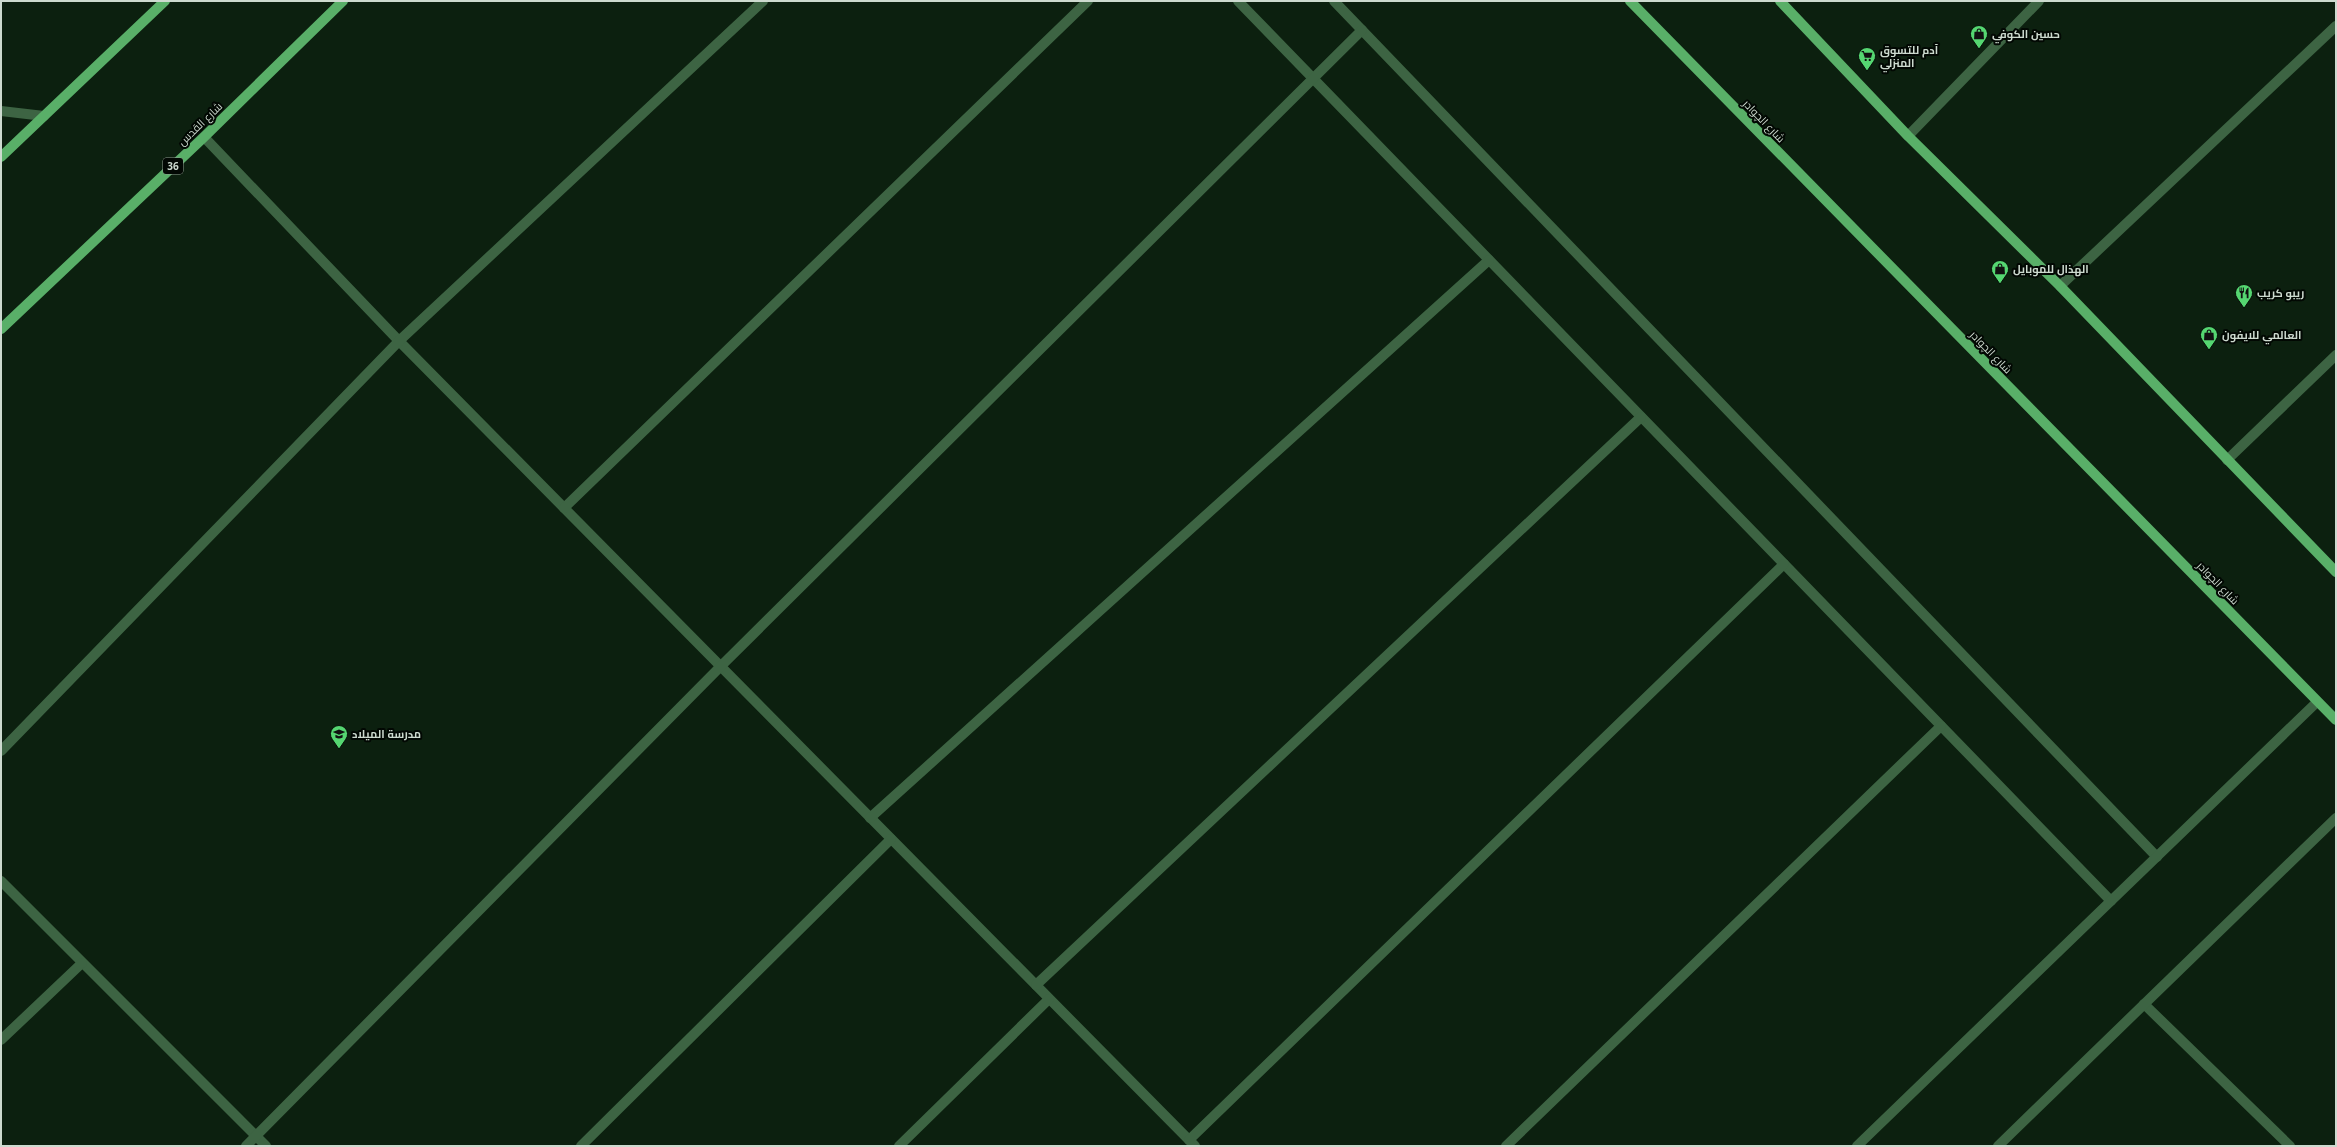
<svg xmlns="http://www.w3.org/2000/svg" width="2337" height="1147" font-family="'Noto Sans',Cairo,sans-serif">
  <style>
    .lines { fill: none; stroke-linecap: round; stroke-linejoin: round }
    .minor { stroke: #3d6443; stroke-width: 10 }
    .major { stroke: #59af68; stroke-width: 10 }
    .labels { text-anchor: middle; stroke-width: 4; stroke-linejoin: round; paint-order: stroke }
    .shield { fill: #020803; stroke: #909b92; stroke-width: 1 }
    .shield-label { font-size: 10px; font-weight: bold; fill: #cddacf }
    .poi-label { font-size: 11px; font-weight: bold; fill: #cddacf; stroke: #020803; text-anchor: start }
    .street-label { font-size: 11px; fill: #cddacf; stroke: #020803 }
  </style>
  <rect width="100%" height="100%" fill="#0c200f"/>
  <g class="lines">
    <g class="minor">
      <path d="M1238,1L2111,901"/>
      <path d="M1334,1L2157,857"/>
      <path d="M1,111L44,116"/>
      <path d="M1908,136L2039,1"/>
      <path d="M204,137L399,341L1195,1146"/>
      <path d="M2060,286L2336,26"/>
      <path d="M2227,460L2336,355"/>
      <path d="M564,508L1088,1"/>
      <path d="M1,751L399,341L763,1"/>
      <path d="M870,818L1489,260"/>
      <path d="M1,881L266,1146"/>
      <path d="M1036,985L1641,417"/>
      <path d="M2144,1004L2290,1146"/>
      <path d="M1,1040L82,963"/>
      <path d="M1189,1140L1784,564"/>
      <path d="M246,1146L721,666L1362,30"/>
      <path d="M581,1146L891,839"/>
      <path d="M899,1146L1049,999"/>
      <path d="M1506,1146L1941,726"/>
      <path d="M1857,1146L2317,702"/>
      <path d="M1998,1146L2336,818"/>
    </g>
    <g class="major">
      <path d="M1630,1L2336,720"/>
      <path d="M1780,1L1908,136L2060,286L2336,572"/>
      <path d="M1,157L165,1"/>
      <path d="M1,329L204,137L343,1"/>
    </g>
  </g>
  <defs>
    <symbol id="shop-pin" viewBox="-11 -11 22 30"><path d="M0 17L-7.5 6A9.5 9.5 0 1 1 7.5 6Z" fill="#55d671" stroke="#020803"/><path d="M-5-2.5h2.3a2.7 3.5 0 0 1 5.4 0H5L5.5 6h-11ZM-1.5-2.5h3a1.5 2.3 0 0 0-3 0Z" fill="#111"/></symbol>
    <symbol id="supermarket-pin" viewBox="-11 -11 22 30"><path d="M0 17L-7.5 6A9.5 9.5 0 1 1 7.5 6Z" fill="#55d671" stroke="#020803"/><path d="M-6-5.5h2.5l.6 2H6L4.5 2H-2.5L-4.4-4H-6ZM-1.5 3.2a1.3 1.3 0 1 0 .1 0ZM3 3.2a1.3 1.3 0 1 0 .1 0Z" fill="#111"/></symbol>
    <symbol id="restaurant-pin" viewBox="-11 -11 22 30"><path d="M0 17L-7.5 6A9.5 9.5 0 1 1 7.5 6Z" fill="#55d671" stroke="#020803"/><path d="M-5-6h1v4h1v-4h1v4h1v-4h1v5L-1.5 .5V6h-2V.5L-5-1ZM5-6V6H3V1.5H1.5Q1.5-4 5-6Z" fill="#111"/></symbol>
    <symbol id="school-pin" viewBox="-11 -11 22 30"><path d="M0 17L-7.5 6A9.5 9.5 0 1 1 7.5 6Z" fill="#55d671" stroke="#020803"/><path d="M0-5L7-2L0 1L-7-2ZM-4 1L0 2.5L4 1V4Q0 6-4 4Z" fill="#111"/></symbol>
  </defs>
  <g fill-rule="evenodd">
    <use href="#shop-pin" x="1969" y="24" width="20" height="27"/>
    <use href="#supermarket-pin" x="1857" y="46" width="20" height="27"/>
    <use href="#shop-pin" x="1990" y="259" width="20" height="27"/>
    <use href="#restaurant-pin" x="2234" y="283" width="20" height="27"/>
    <use href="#shop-pin" x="2199" y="325" width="20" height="27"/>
    <use href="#school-pin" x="329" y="724" width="20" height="27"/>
  </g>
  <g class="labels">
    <rect class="shield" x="163" y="158" width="20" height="16" rx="3"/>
    <g class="shield-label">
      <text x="173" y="170">36</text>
    </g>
    <g class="poi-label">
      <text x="1992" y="38">حسين الكوفي</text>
      <text x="1880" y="54">آدم للتسوق<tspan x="1880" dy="13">المنزلي</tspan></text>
      <text x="2013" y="273">الهذال للموبايل</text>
      <text x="2257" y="297">ريبو كريب</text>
      <text x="2222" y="339">العالمي للايفون</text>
      <text x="352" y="738">مدرسة الميلاد</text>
    </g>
    <g class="street-label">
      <text transform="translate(1764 121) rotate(46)" y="4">شارع الچوادر</text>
      <text transform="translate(200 124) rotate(-44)" y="4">شارع القدس</text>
      <text transform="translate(1991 352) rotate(46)" y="4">شارع الچوادر</text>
      <text transform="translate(2218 583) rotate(46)" y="4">شارع الچوادر</text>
    </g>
  </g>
  <rect width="2337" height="1147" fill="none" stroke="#cddacf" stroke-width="4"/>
</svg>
